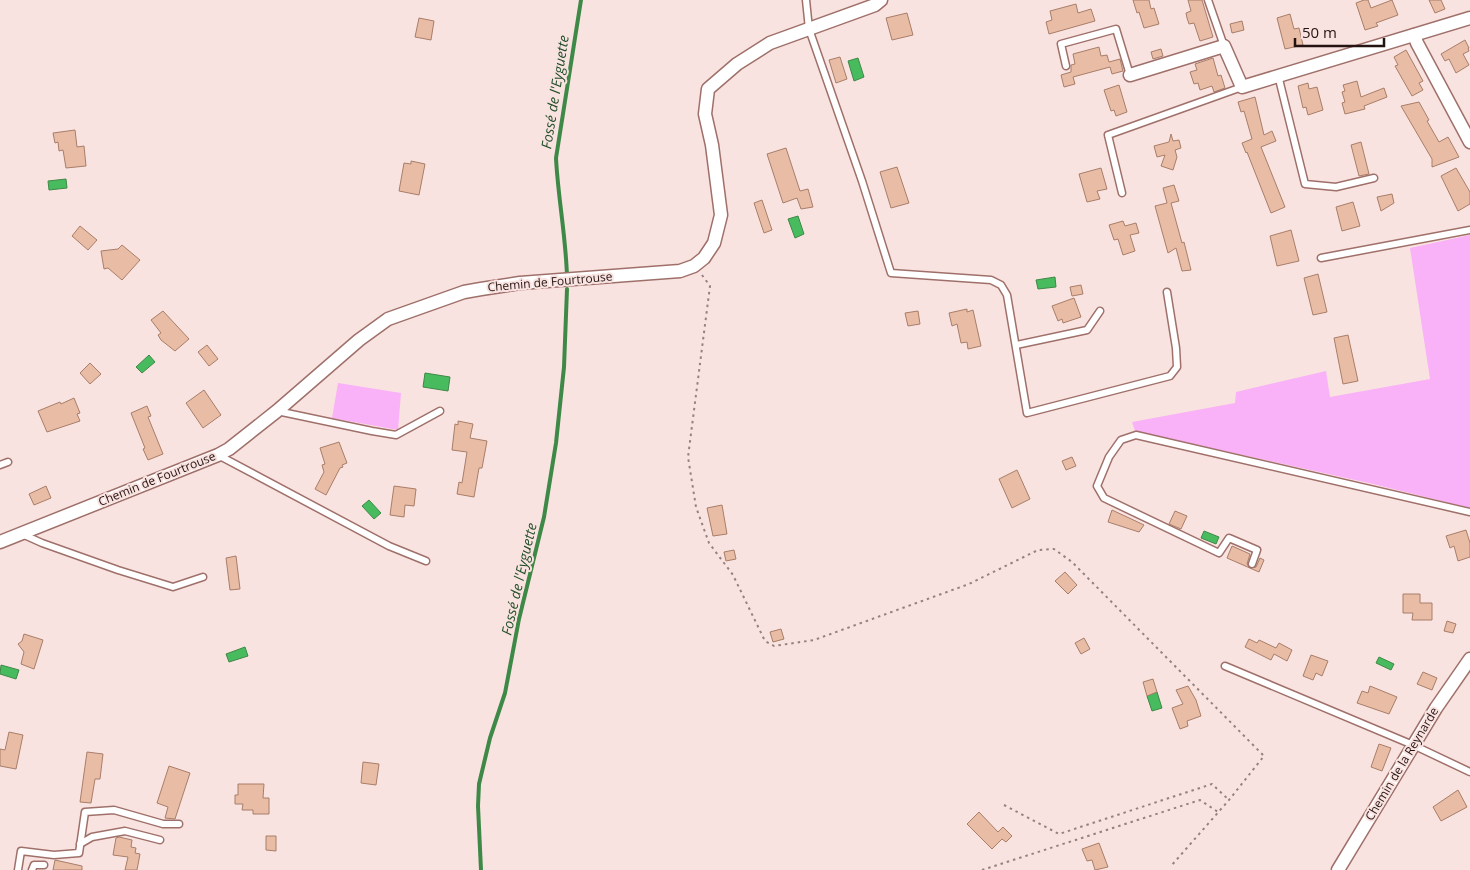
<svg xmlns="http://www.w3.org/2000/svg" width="1470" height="870" font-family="'Open Sans',sans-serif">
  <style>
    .green { fill: #f9b1f7 }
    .water { fill: #48bb5e; stroke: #3e8947 }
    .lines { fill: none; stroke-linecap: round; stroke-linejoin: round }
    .stream { stroke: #3e8947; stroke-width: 4 }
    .building { fill: #e9bca6; stroke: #a87e69 }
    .lane-casing { stroke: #9f706a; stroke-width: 9 }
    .street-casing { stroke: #9f706a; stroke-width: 15 }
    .path { stroke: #95817e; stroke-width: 2; stroke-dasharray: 2.5 4; stroke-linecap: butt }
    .lane { stroke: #fff; stroke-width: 6 }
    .street { stroke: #fff; stroke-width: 12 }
    .labels { text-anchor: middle; stroke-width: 4; stroke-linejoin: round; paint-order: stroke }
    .street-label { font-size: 12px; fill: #251311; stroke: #f9e3e0 }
    .water-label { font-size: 14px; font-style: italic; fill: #214d28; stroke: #f9e3e0 }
  </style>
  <rect width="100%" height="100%" fill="#f9e3e0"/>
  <g class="green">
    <path d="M1470,235V508L1373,484L1135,431L1132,422L1235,403L1236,392L1326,371L1330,397L1430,379L1410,248Z"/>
    <path d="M338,383L401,393L398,430L332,418Z"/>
  </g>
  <g class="water">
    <path d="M858,58L864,77L854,81L848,61Z"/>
    <path d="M66,179L67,188L49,190L48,181Z"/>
    <path d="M798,216L804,234L795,238L788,219Z"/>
    <path d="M1055,277L1056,287L1038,289L1036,280Z"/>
    <path d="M149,355L155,362L142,373L136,367Z"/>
    <path d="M425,373L450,377L448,391L423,387Z"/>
    <path d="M369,500L381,513L374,519L362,506Z"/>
    <path d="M1204,531L1219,537L1216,544L1201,538Z"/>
    <path d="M245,647L248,656L229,662L226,654Z"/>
    <path d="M1379,657L1394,664L1391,670L1376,663Z"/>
    <path d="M1,665L19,670L16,679L0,674Z"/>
    <path d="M1157,692L1162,708L1152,711L1147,696Z"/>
  </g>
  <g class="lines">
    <g class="stream">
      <path d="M567,277C566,237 558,198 556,158L581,0"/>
      <path d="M481,870L478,806L479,784L490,738L505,693L519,619L544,517L556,443L564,367L567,289"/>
    </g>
  </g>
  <g class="building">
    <path d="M1133,0H1149L1151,9L1154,8L1159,24L1144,28L1139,12L1137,13Z"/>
    <path d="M1188,0H1202L1213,37L1200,41L1194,23L1189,24L1187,18L1186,13L1191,11Z"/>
    <path d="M1364,0H1368L1371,8L1392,0L1398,15L1376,23L1378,26L1365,30L1356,3Z"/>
    <path d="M1429,0H1441L1445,9L1435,13Z"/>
    <path d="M1076,4L1078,13L1091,9L1095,21L1049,34L1046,22L1052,20L1050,11Z"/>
    <path d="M907,13L913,35L892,40L886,18Z"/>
    <path d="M1290,14L1294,29L1299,28L1303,45L1285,49L1277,18Z"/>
    <path d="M419,18L434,21L431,40L415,37Z"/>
    <path d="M1242,21L1244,30L1232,33L1230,24Z"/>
    <path d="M1465,40L1469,48H1468L1469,51L1463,54L1469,65L1456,73L1449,59L1445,61L1441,54Z"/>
    <path d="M1099,47L1101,56L1107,55L1109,62L1120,59L1123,71L1112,74L1110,67L1073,77L1075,84L1064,87L1061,75L1071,72V65L1075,64L1073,54Z"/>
    <path d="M1161,49L1163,56L1153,59L1151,52Z"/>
    <path d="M1406,50L1423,81L1419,83L1423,90L1412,96L1395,66L1398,65L1394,57Z"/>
    <path d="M840,57L847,79L836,83L829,60Z"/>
    <path d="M1213,58L1218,76L1221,75L1225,88L1214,92L1212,86L1200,90L1198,83L1194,84L1190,72L1197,70L1195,64Z"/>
    <path d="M1357,81L1361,97L1384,88L1387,97L1364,106L1365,109L1345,114L1342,103L1345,102L1342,92L1345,91L1343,85Z"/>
    <path d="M1308,83L1309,89L1317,87L1323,110L1308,115L1306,107L1303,108L1298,86Z"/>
    <path d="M1119,85L1127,112L1116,116L1114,110L1111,111L1104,90Z"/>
    <path d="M1255,97L1264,135L1272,131L1276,141L1261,147L1285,207L1271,213L1247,152L1246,153L1242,143L1252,139L1244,111L1241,112L1238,102Z"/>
    <path d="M1419,102L1429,120L1427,121L1439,142L1448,137L1459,157L1432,167V159L1401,106Z"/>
    <path d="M75,130L77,147L84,146L86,166L66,168L63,150L59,151L58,142L55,143L53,133Z"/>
    <path d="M1171,134L1173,141L1179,140L1181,148L1175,150L1177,157L1173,170L1161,166L1165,155L1157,157L1154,146L1169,142Z"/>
    <path d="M1361,142L1369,174L1359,176L1351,145Z"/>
    <path d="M786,148L800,191L808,189L813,207L801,209L797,198L783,203L767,154Z"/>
    <path d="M411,161L425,164L419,195L399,191L404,163L411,164Z"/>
    <path d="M897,167L909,203L891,208L880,172Z"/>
    <path d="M1101,168L1107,189L1097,191L1100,199L1087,202L1079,174Z"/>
    <path d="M1456,168L1470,192V204L1458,211L1441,176Z"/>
    <path d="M1174,185L1179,201L1171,203L1182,243L1184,242L1191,270L1182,271L1176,248L1168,253L1155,206L1167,203L1163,188Z"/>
    <path d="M1392,194L1394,203L1381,211L1377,197Z"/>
    <path d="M762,200L772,230L764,233L754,203Z"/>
    <path d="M1353,202L1360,226L1342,231L1336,207Z"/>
    <path d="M1123,221L1125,226L1136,223L1139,233L1130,235L1135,251L1123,255L1118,239L1114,240L1109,225Z"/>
    <path d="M80,226L97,240L88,250L72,236Z"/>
    <path d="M1291,230L1299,261L1277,266L1270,236Z"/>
    <path d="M122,245L140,260L122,280L108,268L104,269L101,251L118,249Z"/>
    <path d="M1318,274L1327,312L1313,315L1304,278Z"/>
    <path d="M1081,285L1083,294L1072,296L1070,287Z"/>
    <path d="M1074,298L1081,317L1063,323L1062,319L1058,321L1052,306Z"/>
    <path d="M967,309V312L973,310L981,346L968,349L967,342L961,343L957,324L952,326L949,313Z"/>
    <path d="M163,311L189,339L175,351L161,340L158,335L161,333L151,320Z"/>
    <path d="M918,311L920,324L908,326L905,313Z"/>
    <path d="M1348,335L1358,381L1343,384L1334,338Z"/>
    <path d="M207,345L218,359L209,366L198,352Z"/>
    <path d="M90,363L101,374L90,384L80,373Z"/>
    <path d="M204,390L221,415L203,428L186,403Z"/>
    <path d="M74,398L80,413L77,414L80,421L47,432L38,411L60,402L61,404Z"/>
    <path d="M147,406L151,416L148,417L163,454L148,460L143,449L145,448L131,413Z"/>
    <path d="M458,421L473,424L470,438L487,441L482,468H479L474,497L457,494L459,482L462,483L467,452L452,450L455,424L458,425Z"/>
    <path d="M339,442L347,463L342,465L343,467L340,468L326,495L315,489L324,472L322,465L325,464L320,448Z"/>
    <path d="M1072,457L1076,466L1066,470L1062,461Z"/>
    <path d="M1017,470L1030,499L1012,508L999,479Z"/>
    <path d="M46,486L51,498L34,505L29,494Z"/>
    <path d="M394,486L416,489L414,506L405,505L404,517L390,515Z"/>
    <path d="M722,505L727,534L713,536L707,508Z"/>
    <path d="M1112,510L1127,517L1144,525L1139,532L1108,522Z"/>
    <path d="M1175,511L1187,516L1181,529L1169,524Z"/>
    <path d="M1466,530L1470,543V557L1458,561L1454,546L1450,548L1446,536Z"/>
    <path d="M1232,546L1250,554L1247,564L1250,568L1256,567L1260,558L1264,560L1259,572L1227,558Z"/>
    <path d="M734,550L736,559L726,561L724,552Z"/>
    <path d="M236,556L240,589L230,590L226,558Z"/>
    <path d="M1065,572L1077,585L1068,594L1055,581Z"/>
    <path d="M1403,594H1420V603H1432V620H1412L1413,613H1403Z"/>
    <path d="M1447,621L1456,624L1453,633L1444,631Z"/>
    <path d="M781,629L784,639L773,642L770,632Z"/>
    <path d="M24,634L43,640L34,669L21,664L24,652L18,644L22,641Z"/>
    <path d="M1084,638L1090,649L1081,654L1075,643Z"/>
    <path d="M1249,639L1257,643L1259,640L1276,648L1279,643L1292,650L1287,661L1274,654L1271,660L1245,647Z"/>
    <path d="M1311,655L1328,661L1322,676L1316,673L1313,680L1303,676Z"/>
    <path d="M1423,672L1437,678L1432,690L1417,684Z"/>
    <path d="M1153,679L1157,692L1147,696L1143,682Z"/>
    <path d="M1188,686L1196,700L1201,716L1187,721L1188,726L1180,729L1172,708L1183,704L1176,690Z"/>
    <path d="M1370,686L1397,697L1389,714L1357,703L1362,691L1368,693Z"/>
    <path d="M9,732L23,735L16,769L0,766V749L5,750Z"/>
    <path d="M1379,744L1391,748L1382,771L1371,767Z"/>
    <path d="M87,752L103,754L100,779H95L91,803L80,802Z"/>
    <path d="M363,762L379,764L376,785L361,783Z"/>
    <path d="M169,766L190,773L175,819L165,818L168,807L157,803Z"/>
    <path d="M238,784H264L263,798H269V814H253V810H242L243,804H235V795H238Z"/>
    <path d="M1458,790L1467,807L1441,821L1433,807Z"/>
    <path d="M979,812L998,832L1003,827L1012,836L1006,842L1002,839L992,849L967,824Z"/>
    <path d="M266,836H276V851L266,850Z"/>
    <path d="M119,837L132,840L131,847L136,848L135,853L140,854L137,870H125L128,857L113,855L116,838Z"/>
    <path d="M1099,843L1108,867L1095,870L1092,860L1087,861L1082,849Z"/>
    <path d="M55,860L82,866V870H53Z"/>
  </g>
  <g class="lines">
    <defs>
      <g id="lane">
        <path d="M806,0L809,29L862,181L891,273L991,280L1001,285L1007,295L1027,413L1170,376L1177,367L1176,348L1167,292"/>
        <path d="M1208,0L1224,46"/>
        <path d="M1066,66L1061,44L1116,29L1130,75"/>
        <path d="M1278,75L1305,184L1336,187L1374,178"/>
        <path d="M1122,193L1108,135L1242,87"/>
        <path d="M1321,258L1470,230"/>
        <path d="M1016,345L1087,330L1100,311"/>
        <path d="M277,411L372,431L396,435L440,411"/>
        <path d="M218,455L389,546L426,561"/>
        <path d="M0,465L8,462"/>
        <path d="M22,534L42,543L118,570L173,587L203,577"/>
        <path d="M1252,564L1257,550L1229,538L1219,553L1104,498L1097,486L1109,457L1121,440L1136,435L1470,512"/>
        <path d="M1225,666L1413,745L1470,772"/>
        <path d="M80,844L92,837L125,831L160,840"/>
        <path d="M18,870L21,851L54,855L79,853L85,812L114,810L163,824H179"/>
        <path d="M32,870L34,865H44"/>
      </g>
      <g id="street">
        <path d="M1414,35L1417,43L1470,142"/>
        <path d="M1130,75L1224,46L1242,87L1470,18"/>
        <path d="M0,542L218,455L229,449L277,411L359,340L388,319L464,292L481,289L520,283L680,271L694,266L704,258L714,243L721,215L712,145L705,114L708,89L737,64L770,43L875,5L881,0"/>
        <path d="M1338,870L1436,708L1470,659"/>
      </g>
    </defs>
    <use href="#lane" class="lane-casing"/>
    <use href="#street" class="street-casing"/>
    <g class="path">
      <path d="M702,275L710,286L688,457L696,507L709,543L733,575L765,641L774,646L814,640L969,584L1038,550L1054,549L1072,562L1264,756L1229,800L1171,866"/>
      <path d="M1004,805L1059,834L1212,784L1229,800"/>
      <path d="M982,870L1200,800L1218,812"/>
    </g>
    <use href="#lane" class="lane"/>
    <use href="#street" class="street"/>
  </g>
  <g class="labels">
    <g class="street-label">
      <text transform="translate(550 282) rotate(-5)" y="4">Chemin de Fourtrouse</text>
      <text transform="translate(157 479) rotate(-22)" y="4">Chemin de Fourtrouse</text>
      <text transform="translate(1402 764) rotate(-59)" y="4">Chemin de la Reynarde</text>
    </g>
    <g class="water-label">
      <text transform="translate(555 92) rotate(-81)" y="5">Fossé de l'Eyguette</text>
      <text transform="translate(519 579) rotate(-77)" y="5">Fossé de l'Eyguette</text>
    </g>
  </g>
  <path d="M1295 38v8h89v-8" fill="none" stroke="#251311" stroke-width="2.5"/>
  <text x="1302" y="38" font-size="15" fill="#251311" stroke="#f9e3e0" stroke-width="4" paint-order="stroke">50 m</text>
</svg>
